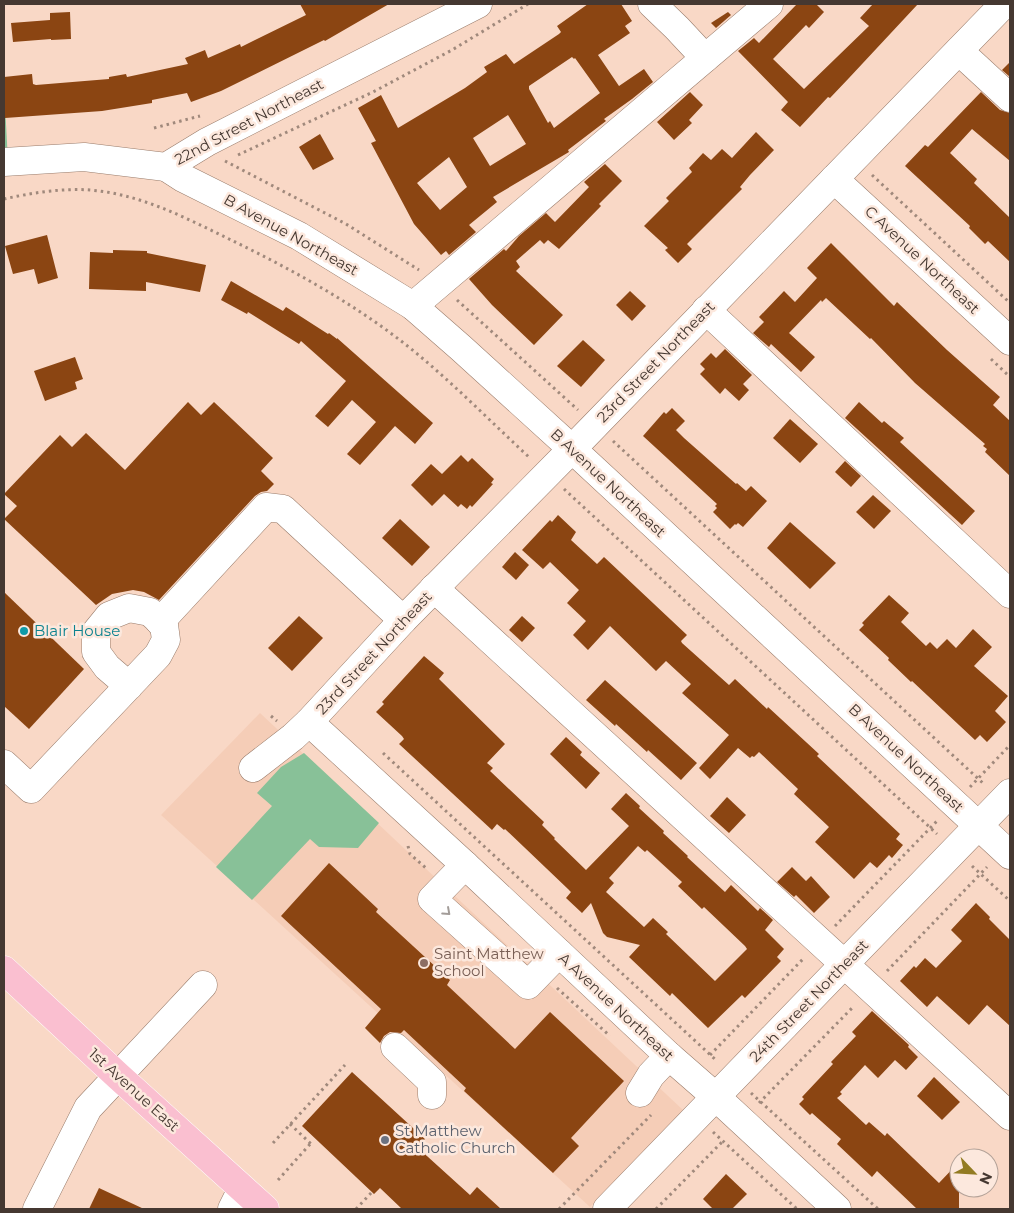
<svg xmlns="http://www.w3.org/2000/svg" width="1014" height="1213" font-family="Montserrat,sans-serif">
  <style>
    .built { fill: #f5cdb7 }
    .green { fill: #88c198 }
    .building { fill: #8b4512; fill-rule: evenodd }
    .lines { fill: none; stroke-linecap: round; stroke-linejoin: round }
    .minor-casing { stroke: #997c6b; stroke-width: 29 }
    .major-casing { stroke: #fff; stroke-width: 29 }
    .path { stroke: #a0897c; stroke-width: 3; stroke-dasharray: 2.5 4; stroke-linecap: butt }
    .minor { stroke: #fff; stroke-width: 28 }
    .major { stroke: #fabfd0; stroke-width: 28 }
    .oneway { stroke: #a29c98 }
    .culture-dot { fill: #0f9aa8; stroke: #fce8dd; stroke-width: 2 }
    .education-dot { fill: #8d6e63; stroke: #fce8dd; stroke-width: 2 }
    .worship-dot { fill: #6b7280; stroke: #fce8dd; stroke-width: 2 }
    .labels { text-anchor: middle; stroke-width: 5; stroke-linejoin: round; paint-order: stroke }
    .street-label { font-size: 15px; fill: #453831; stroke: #fce8dd }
    .culture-label { font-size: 15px; fill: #0d838f; stroke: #fce8dd; text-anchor: start }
    .education-label { font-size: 15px; fill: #785e54; stroke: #fce8dd; text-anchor: start }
    .worship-label { font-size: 15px; fill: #5b616d; stroke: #fce8dd; text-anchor: start }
  </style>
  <rect width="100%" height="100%" fill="#f9d8c6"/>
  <path class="built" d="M260,713L683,1110L590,1207L161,815Z"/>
  <g class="green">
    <path d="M4,86L8,161L4,162Z"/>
    <path d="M304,753L379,823L358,848L319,847L310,839L252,900L216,867L272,806L257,793L281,767Z"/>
  </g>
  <g class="building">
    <path d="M300,4H389L325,41L324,40L221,91L191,102L187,93L152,100V103L102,111L5,118L4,77L32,74L33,84L36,85L109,79V77L126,74L127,77L188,64L185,58L205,50L208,58L240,44L241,47L306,15Z"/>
    <path d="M588,4H621L632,21L625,26L630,33L598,55L619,86L644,69L653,82L632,99L604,119L606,121L568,150L569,152L493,197L497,202L469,225L476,232L449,255L446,251L441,255L414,224L371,143L376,141L358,108L381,95L398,128L465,88L487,72L484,67L506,54L514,64L559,34L561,32L557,26ZM572,57L574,59L575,58L600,93L554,128L550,121L548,123L529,89V86ZM508,115L526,144L490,166L473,138ZM449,157L467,187L440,210L417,183Z"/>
    <path d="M797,4H816L824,12L809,28L806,25L773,59L804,89L869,26L860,18L873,4H918L849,78L830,98L828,97L800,127L781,110L788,102L738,51L754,38L759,43Z"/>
    <path d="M70,12L71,39L51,40V39L13,42L11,23L50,20V13Z"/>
    <path d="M728,12L731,15L716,28L711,23Z"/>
    <path d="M1010,62V77L1002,70Z"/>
    <path d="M690,92L703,105L689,120L692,123L674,140L657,122Z"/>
    <path d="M981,92L1000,110L1010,113V161L972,129L950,153L977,179L974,183L1010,218V262L988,241L985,244L969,228L970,226L905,166L925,145L928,147Z"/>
    <path d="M756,132L774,150L750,175L740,187L742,189L687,244L692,249L678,263L665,250L668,248L644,226L669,201L666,198L692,172L689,168L703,153L711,160L722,149L732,158Z"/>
    <path d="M320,134L334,159L313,170L299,147Z"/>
    <path d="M605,164L622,181L599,204L601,206L559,249L548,240L544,244L540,240L516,261L520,267L516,271L563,315L534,345L492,305L469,279L504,249L506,251L519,236L546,213L555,222L589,187L584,182Z"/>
    <path d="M47,235L58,278L38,284L34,269L13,274L5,246Z"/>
    <path d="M831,243L894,306L897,302L947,350L1000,397L993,405L1010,421V476L985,452L987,449L983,446L985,444L915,383L871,338L870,339L826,298L822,302L821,300L789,333L815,357L801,372L771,344L769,347L753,333L764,322L759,317L784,291L795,302L817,278L807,268Z"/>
    <path d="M113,250L147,251V253L206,265L200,292L146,282V291L89,289L90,252L113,253Z"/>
    <path d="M231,281L283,311L286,307L328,334L329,333L337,339V338L433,423L415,444L395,426L360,465L347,454L376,422L352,400L328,427L315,416L346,381L301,341L299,344L248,312L247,314L221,300Z"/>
    <path d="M630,291L646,306L632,321L616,305Z"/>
    <path d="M583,340L605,360L581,387L557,366Z"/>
    <path d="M725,349L752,375L743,384L749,390L739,401L725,388L720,394L700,374L705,369L700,364L711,353L716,358Z"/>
    <path d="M75,357L83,379L75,382L77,389L45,401L34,371Z"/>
    <path d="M188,402L201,415L214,402L273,458L261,471L274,484L267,491L261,492L255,496L159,600L144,592L133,590L112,594L96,605L4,519L17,506L4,494L60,435L72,447L86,433L125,470Z"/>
    <path d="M859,402L882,423L884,421L904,438L900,442L975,511L962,525L845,418Z"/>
    <path d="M672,408L685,421L676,430L684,438L736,484L737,483L746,491L751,486L767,501L743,527L738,523L736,525L735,524L730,529L713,512L717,508L715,506L717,504L643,436L664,412L666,414Z"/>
    <path d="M790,419L818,444L800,463L773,438Z"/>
    <path d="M461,455L468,462L472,458L494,479L491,483L493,484L472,507L470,505L467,509L461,504L458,507L444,494L432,506L411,485L431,464L442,474Z"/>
    <path d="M845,461L861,476L851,487L835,472Z"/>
    <path d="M873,495L891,511L874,529L856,512Z"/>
    <path d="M558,515L576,532L571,540L597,564L604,557L687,635L681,641L682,643L729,685L735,679L767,709L768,707L819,754L817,756L900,834L896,839L903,845L892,858L889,855L877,868L870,862L854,879L815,842L829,827L794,794L798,789L759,752L754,757L752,756L750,758L738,748L710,779L699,768L729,735L682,693L691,684L666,661L656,671L610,626L588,650L573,635L586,621L567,603L579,590L550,562L543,569L522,550L550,520L552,522Z"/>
    <path d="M400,519L430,547L412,566L382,538Z"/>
    <path d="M790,522L836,563L810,589L767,548Z"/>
    <path d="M515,552L529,565L516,580L502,567Z"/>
    <path d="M4,592L84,669L29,729L4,706Z"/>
    <path d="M889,595L909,613L901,622L926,646L930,642L937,649L947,639L956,648L973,629L992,647L974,666L1008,696L995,711L1006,722L987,742L980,735L975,740L912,681L911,682L888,660L889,658L859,630L864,625L862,623Z"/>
    <path d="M299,616L323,638L292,671L268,648Z"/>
    <path d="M522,616L535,628L522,642L509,630Z"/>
    <path d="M424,656L444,673L439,679L505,744L487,763L493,768L490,771L544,822L542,825L555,838L554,839L586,870L629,826L611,809L626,793L640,806L639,808L664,831L663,833L688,856L687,857L725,892L731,885L758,911L760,908L773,920L765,930L784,949L777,957L781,961L745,998L742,995L708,1028L672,993L670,996L629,957L640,945L607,937L603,933L591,903L582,913L566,898L571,892L568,889L505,829L504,830L497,824L492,830L399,744L404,739L402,736L376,712L384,704L382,702ZM638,846L645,852L647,850L682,882L678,886L702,909L704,907L745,946L747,949L715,981L666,934L668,932L653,918L644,927L606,892L614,883L609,878Z"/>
    <path d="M605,680L697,763L681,780L648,750L647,752L616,724L615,726L586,700Z"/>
    <path d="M566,737L582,752L580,755L600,773L586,789L550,754Z"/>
    <path d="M727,797L746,815L729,833L710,816Z"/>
    <path d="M329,863L378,909L376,912L450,980L447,985L515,1049L550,1012L624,1081L571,1138L579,1146L553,1173L464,1091L466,1088L404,1030L401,1033L390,1032L384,1036L380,1043L365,1028L381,1009L281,916Z"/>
    <path d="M792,867L806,881L811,876L830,897L814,913L796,895L794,897L777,882Z"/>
    <path d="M976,903L990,917L989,919L1010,940V1026L987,1005L969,1025L937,996L927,1007L900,981L914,966L916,968L925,958L936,968L962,941L951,930Z"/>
    <path d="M872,1011L909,1045L908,1047L918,1057L906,1070L895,1060L878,1078L865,1065L840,1092L842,1094L837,1098L866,1125L869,1122L885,1136L887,1133L939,1183L959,1162V1209H917L877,1171L872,1177L837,1144L841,1139L812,1113L810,1115L799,1104L804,1099L802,1097L833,1064L831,1062L856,1036L852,1032Z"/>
    <path d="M352,1072L425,1139L417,1147L470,1195L477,1187L501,1209H402L380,1188L374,1194L302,1126Z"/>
    <path d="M934,1077L960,1102L942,1120L917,1096Z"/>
    <path d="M726,1174L747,1194L732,1209H713L703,1199Z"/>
    <path d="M99,1188L144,1209H89Z"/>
  </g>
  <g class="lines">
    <defs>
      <g id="minor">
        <path d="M652,4L677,28L705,58"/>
        <path d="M959,51L1010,98"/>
        <path d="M4,162L84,157L166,167L207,142L478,4"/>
        <path d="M166,167L183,178L299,236L413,306L461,348L572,449L1010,855"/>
        <path d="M834,179L1010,341"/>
        <path d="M413,306L769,4"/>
        <path d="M706,310L1010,594"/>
        <path d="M434,588L1010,1116"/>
        <path d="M160,622L266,507L283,509L403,620"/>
        <path d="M309,722L465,865L669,1056L716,1097L837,1209"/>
        <path d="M4,764L31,789L158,655L166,640L164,625L150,612L129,608L109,616L96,632V652L107,667L129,686"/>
        <path d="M253,768L293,737L309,722L403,620L572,449L1004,4"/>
        <path d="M465,865L432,899L528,985L559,953"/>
        <path d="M395,1047L432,1082V1095"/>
        <path d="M640,1093L651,1075L669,1056"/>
        <path d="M37,1209L88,1108L203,985"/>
        <path d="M232,1209L242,1189"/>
        <path d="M607,1209L1010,793"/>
      </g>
      <path id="major" d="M4,970L118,1076L265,1209"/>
    </defs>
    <use href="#minor" class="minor-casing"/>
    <use href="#major" class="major-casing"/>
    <g class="path">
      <path d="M154,128L200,116"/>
      <path d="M238,155L373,92L452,50L528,4"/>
      <path d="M225,161L346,224L419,270"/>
      <path d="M872,175L1010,303"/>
      <path d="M4,199C31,193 62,188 90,190C139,194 182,216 225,237C289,268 354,303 410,348C452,382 490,421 530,458"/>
      <path d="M457,300L578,410"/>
      <path d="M991,359L1010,377"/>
      <path d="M613,441L985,785"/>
      <path d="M564,489L937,834"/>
      <path d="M271,716L277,721"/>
      <path d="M383,753L717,1061"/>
      <path d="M970,787L1010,745"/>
      <path d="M408,846L410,854L427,869"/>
      <path d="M972,866L1010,901"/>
      <path d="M835,926L937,821"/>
      <path d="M887,971L987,867"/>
      <path d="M557,988L610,1036"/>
      <path d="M710,1055L803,959"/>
      <path d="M751,1093L878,1209"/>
      <path d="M759,1103L854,1006"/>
      <path d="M290,1124L311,1144"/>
      <path d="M713,1132L797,1209"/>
      <path d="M273,1143L345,1065"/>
      <path d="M278,1180L312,1142"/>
      <path d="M356,1209L372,1192"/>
      <path d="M559,1209L651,1115"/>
      <path d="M656,1209L724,1140"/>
    </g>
    <use href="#minor" class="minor"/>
    <use href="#major" class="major"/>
  </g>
  <defs><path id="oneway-chevron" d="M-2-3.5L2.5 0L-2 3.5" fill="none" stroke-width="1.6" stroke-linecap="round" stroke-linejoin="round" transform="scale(1.25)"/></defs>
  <use class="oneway" href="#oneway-chevron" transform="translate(447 912) rotate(42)"/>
  <circle class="culture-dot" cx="24" cy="631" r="5"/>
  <circle class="education-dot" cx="424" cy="963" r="5"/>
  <circle class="worship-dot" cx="385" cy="1140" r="5"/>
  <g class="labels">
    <g class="street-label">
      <text transform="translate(249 122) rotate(-28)" y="5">22nd Street Northeast</text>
      <text transform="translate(291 235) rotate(29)" y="5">B Avenue Northeast</text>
      <text transform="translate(922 260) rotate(43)" y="5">C Avenue Northeast</text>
      <text transform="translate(656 362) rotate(-46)" y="5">23rd Street Northeast</text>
      <text transform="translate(608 483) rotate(43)" y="5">B Avenue Northeast</text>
      <text transform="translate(374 653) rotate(-47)" y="5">23rd Street Northeast</text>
      <text transform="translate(906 758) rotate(43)" y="5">B Avenue Northeast</text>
      <text transform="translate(809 1001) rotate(-46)" y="5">24th Street Northeast</text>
      <text transform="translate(616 1007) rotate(43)" y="5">A Avenue Northeast</text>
      <text transform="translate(134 1090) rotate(42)" y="5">1st Avenue East</text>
    </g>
    <g class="culture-label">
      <text x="34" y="636">Blair House</text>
    </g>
    <g class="education-label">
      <text x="434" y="959">Saint Matthew<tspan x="434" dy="17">School</tspan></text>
    </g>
    <g class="worship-label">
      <text x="395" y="1136">St Matthew<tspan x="395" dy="17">Catholic Church</tspan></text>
    </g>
  </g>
  <rect width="1014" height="1213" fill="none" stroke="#453831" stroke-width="10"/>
  <g transform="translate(974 1173) rotate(115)"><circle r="24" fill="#fce8dd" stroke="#b3a298"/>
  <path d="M0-4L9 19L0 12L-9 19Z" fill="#927b22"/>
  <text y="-8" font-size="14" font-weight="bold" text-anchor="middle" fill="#453831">N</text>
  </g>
</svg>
